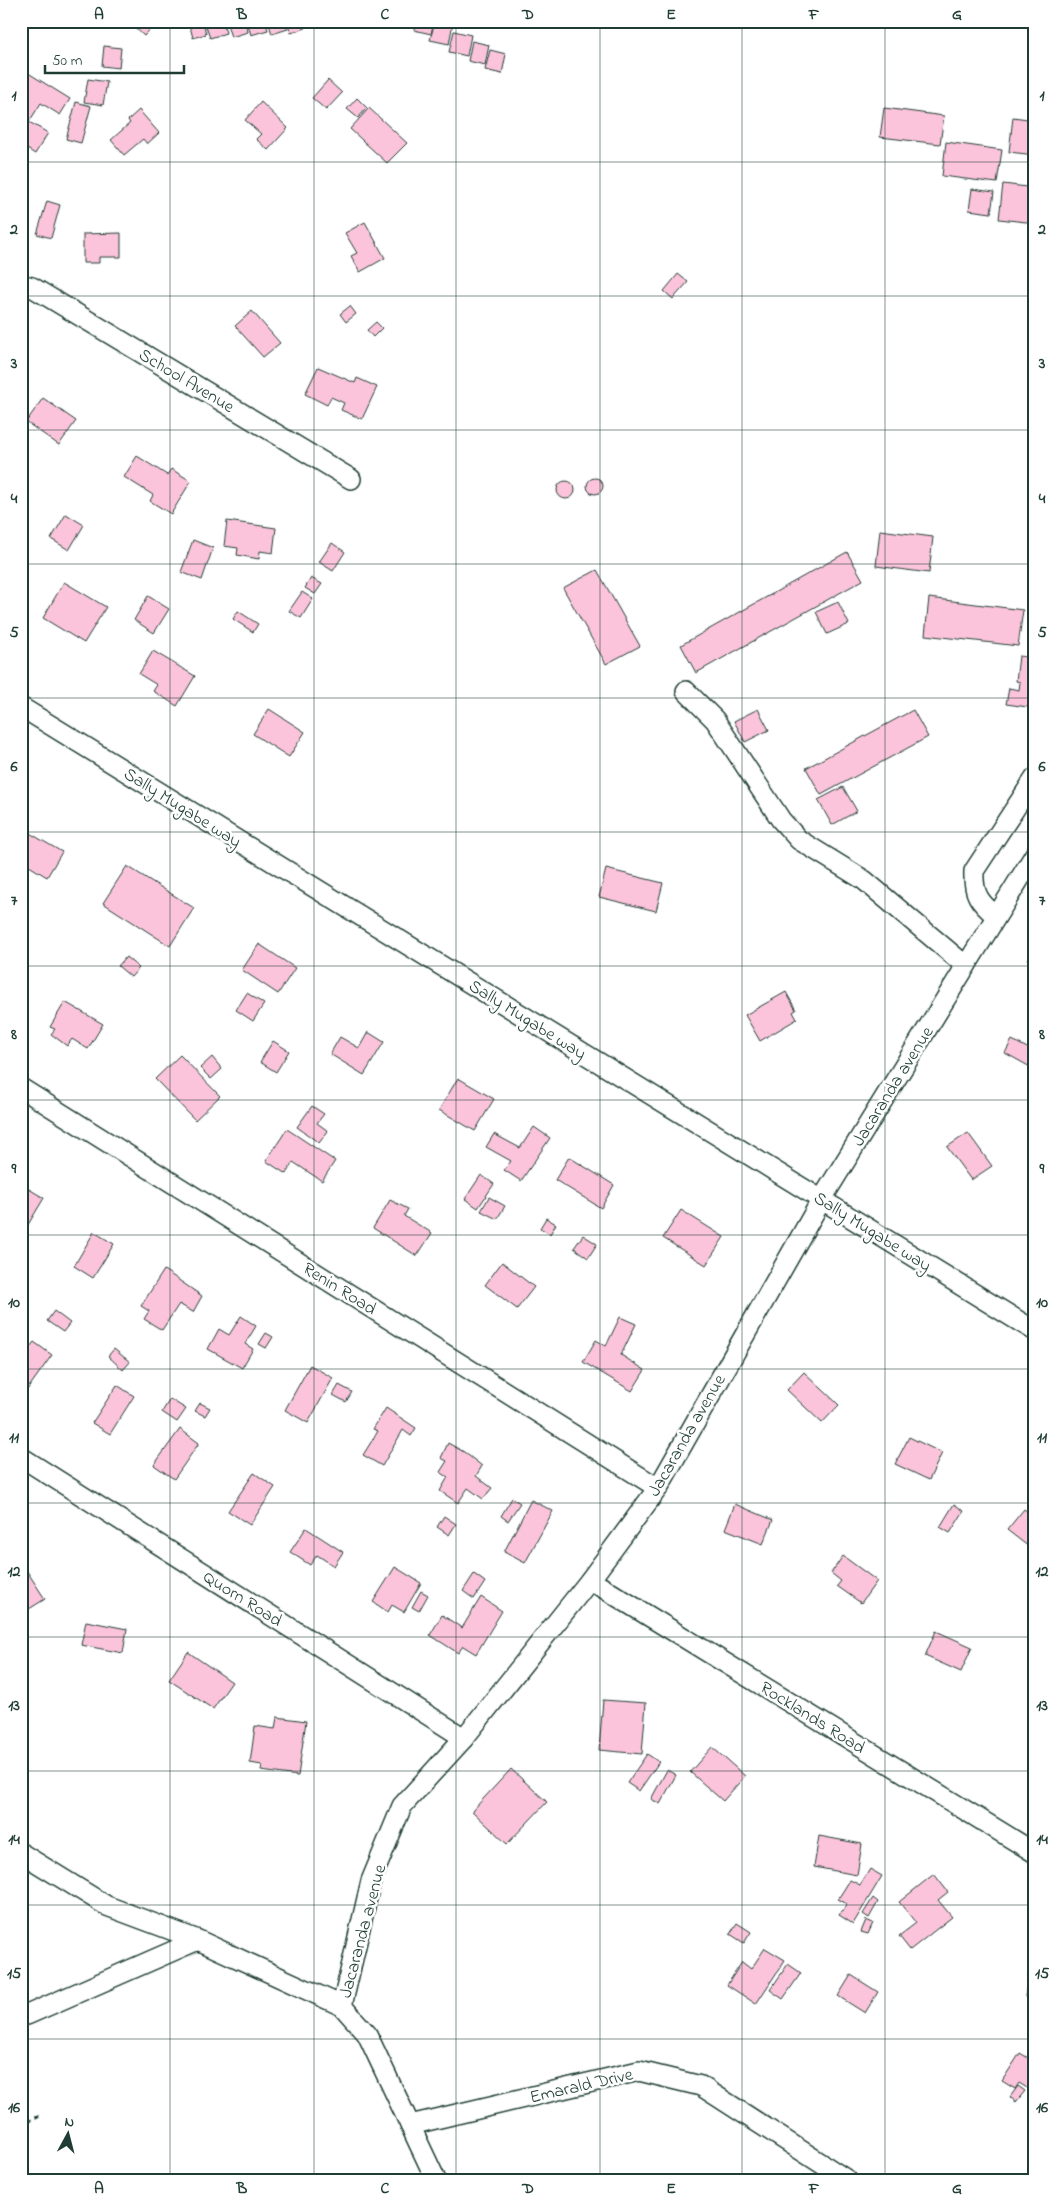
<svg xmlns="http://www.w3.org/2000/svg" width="1056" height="2201" font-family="'Indie Flower',sans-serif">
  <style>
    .building { fill: #fcc4db; stroke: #1f3d34 }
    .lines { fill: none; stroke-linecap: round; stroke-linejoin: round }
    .minor-casing { stroke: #1f3d34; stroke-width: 22 }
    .path { stroke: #1f3d34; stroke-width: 3; stroke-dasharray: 4 4; stroke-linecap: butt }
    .minor { stroke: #fff; stroke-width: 19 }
    .grid { fill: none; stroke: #1f3d34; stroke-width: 1; stroke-opacity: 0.55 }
    .labels { text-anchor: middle; stroke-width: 5; stroke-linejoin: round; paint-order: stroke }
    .street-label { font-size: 18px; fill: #1f3d34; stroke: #fff }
    .neatline { fill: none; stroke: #1f3d34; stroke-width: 2 }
    .grid-label { font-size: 16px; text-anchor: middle; font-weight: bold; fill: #1f3d34 }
  </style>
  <rect width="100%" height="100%" fill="#fff"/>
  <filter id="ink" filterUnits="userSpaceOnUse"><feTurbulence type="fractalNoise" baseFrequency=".02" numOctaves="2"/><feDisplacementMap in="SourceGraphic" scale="10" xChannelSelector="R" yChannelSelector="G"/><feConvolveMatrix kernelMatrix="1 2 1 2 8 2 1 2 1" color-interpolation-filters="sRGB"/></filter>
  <g filter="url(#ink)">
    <g class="building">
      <path d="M128,21H158L144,36Z"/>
      <path d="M194,21H203L206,34L193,38L189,23Z"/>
      <path d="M204,21H223L226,33L210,38Z"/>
      <path d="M226,21H245L248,32L231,37Z"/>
      <path d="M247,21H265L268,30L251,35Z"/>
      <path d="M268,21H285L288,29L272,34Z"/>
      <path d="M287,21H303L306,28L291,33Z"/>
      <path d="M399,21H415L414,27L399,24Z"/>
      <path d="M416,21H434L431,34L414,30Z"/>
      <path d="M435,21L453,23L449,44L430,40Z"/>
      <path d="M454,31L471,35L467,56L449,52Z"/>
      <path d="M472,41L489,45L485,65L468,61Z"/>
      <path d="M104,46L121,48L119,68L102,66Z"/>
      <path d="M490,50L506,54L502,74L485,70Z"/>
      <path d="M25,71L70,99L60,115L41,103L29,122L48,133L35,154L21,145V76Z"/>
      <path d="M88,79L107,82L103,105L84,102Z"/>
      <path d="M328,80L342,93L326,110L312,98Z"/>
      <path d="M357,98L367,108L358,118L347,109Z"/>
      <path d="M76,102L91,106L81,143L66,139Z"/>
      <path d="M261,102L288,128L268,150L256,139L261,134L245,120Z"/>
      <path d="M369,108L407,143L387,163L350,129Z"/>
      <path d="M884,108L944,116L940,144L880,137Z"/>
      <path d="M139,110L159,133L147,144L143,139L124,155L111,140L130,123L128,120Z"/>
      <path d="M1013,117L1035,120V155L1009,152Z"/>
      <path d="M946,142L1002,150L997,183L942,176Z"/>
      <path d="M1003,184L1035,188V223L999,219Z"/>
      <path d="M972,189L994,192L991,213L969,210Z"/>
      <path d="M47,201L60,205L51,238L37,234Z"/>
      <path d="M365,222L385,258L360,272L351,256L357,253L345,233Z"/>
      <path d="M121,233V257H99V263H83V234Z"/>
      <path d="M678,274L688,282L673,299L664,291Z"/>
      <path d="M350,306L356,314L346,322L340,314Z"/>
      <path d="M252,311L280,343L263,357L235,326Z"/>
      <path d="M376,322L382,328L373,337L367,330Z"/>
      <path d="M318,367L355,383L357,378L377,387L362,419L341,410L344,403L331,397L327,405L305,394Z"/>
      <path d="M43,398L76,421L59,445L26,422Z"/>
      <path d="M137,456L167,475L171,469L191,481L171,514L150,501L153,495L124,477Z"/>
      <circle cx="595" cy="486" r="8"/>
      <circle cx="566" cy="490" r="9"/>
      <path d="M66,514L84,525L69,550L51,539Z"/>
      <path d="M227,521L276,528L273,553L260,551L259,559L237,555L238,548L224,546Z"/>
      <path d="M880,530L933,537L929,573L876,566Z"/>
      <path d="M193,540L213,548L202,580L181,572Z"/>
      <path d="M332,543L345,552L333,571L319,562Z"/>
      <path d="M847,552L863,580L696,673L681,645Z"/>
      <path d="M597,570L640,646L606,664L563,588Z"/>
      <path d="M311,578L322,584L315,594L305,588Z"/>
      <path d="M64,582L106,607L84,643L43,618Z"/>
      <path d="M302,592L313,599L301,618L289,611Z"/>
      <path d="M148,596L169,609L154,633L134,620Z"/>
      <path d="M929,598L1023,610L1018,646L925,635Z"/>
      <path d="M838,602L849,624L827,634L816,612Z"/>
      <path d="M238,611L258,624L253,632L233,619Z"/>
      <path d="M153,651L195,676L177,706L153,691L157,685L139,674Z"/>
      <path d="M1019,656L1035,658V708L1006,704L1009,688L1019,690L1020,682L1016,681Z"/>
      <path d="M269,709L305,732L289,757L253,734Z"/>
      <path d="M758,709L769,730L745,742L734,721Z"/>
      <path d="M913,710L928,737L821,795L806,768Z"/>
      <path d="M843,787L857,811L832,825L818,800Z"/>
      <path d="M21,828L62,852L47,877L21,861Z"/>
      <path d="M127,866L194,908L170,946L103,903Z"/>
      <path d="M606,869L663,883L656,911L599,897Z"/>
      <path d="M1035,942V962L1028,960Z"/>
      <path d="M259,944L295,968L278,994L242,970Z"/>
      <path d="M126,957L139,968L131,977L118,966Z"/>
      <path d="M786,992L796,1010L793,1012L797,1019L760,1041L745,1015Z"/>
      <path d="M247,993L264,1004L253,1021L236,1010Z"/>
      <path d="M65,1002L103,1024L88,1049L72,1039L67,1046L51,1034L55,1029L50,1027Z"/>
      <path d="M368,1032L384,1042L364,1075L330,1054L340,1037L359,1048Z"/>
      <path d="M1012,1040L1035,1052L1034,1069L1005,1053Z"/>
      <path d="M273,1041L289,1051L276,1072L260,1062Z"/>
      <path d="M180,1055L220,1096L195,1120L155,1079Z"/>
      <path d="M212,1057L222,1069L211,1079L200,1068Z"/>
      <path d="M458,1078L494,1099L475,1131L439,1110Z"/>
      <path d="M312,1106L324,1114L317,1123L328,1131L319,1143L297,1127Z"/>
      <path d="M534,1127L550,1138L521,1181L504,1170L511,1161L486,1147L494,1134L520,1148Z"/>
      <path d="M287,1129L335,1161L322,1181L293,1162L286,1174L266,1161Z"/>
      <path d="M968,1133L992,1166L971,1180L947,1147Z"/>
      <path d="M569,1157L614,1185L601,1208L555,1180Z"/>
      <path d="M481,1175L494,1184L478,1208L465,1199Z"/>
      <path d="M22,1185L44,1198L23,1233L21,1232Z"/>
      <path d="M489,1197L505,1206L497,1219L481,1211Z"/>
      <path d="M390,1200L408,1209L404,1216L432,1233L417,1256L373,1228Z"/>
      <path d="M681,1210L724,1237L706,1265L663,1238Z"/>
      <path d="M546,1218L556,1224L550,1234L540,1228Z"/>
      <path d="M94,1232L114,1244L93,1278L74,1266Z"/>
      <path d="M583,1235L597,1244L588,1258L574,1248Z"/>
      <path d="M502,1262L534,1287L517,1309L485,1285Z"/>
      <path d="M164,1270L202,1296L193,1312L179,1304L162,1330L144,1319L149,1311L141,1306Z"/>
      <path d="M54,1311L70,1323L63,1332L47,1321Z"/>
      <path d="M241,1316L256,1326L245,1344L253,1349L242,1368L208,1349L219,1329L229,1335Z"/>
      <path d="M620,1317L636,1324L621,1355L645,1370L632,1391L583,1362L596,1340L606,1346Z"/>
      <path d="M266,1333L273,1337L266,1348L259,1344Z"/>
      <path d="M34,1342L52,1355L27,1390L21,1386V1358Z"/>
      <path d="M114,1349L130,1362L123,1370L108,1356Z"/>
      <path d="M310,1365L333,1378L308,1423L285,1410Z"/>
      <path d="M804,1372L839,1405L822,1423L787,1390Z"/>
      <path d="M117,1385L134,1396L110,1434L92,1423Z"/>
      <path d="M339,1385L352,1392L346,1402L333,1395Z"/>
      <path d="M170,1399L186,1409L177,1422L162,1412Z"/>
      <path d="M200,1403L210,1408L205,1416L195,1411Z"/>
      <path d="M386,1408L416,1428L411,1436L403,1430L382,1466L363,1455L378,1431L373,1429Z"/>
      <path d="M180,1429L199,1443L174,1479L154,1465Z"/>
      <path d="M909,1437L942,1453L929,1480L895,1464Z"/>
      <path d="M448,1443L464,1452L482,1466L476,1476L492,1488L483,1499L468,1488L458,1503L440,1491L448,1477L440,1472L447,1461L441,1458Z"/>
      <path d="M254,1473L275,1487L250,1525L228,1511Z"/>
      <path d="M512,1498L520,1503L508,1521L501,1516Z"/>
      <path d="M531,1500L553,1511L525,1563L504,1552Z"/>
      <path d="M735,1504L773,1520L763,1544L725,1529Z"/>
      <path d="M954,1504L964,1511L950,1533L940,1527Z"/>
      <path d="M1024,1509L1035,1518V1549L1030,1545L1029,1547L1007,1530Z"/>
      <path d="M444,1516L456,1524L449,1535L437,1527Z"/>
      <path d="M306,1528L343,1552L334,1566L317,1555L310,1565L290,1552Z"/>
      <path d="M843,1556L877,1581L861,1603L837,1586L841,1581L831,1573Z"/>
      <path d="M21,1562L45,1599L21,1614Z"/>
      <path d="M395,1567L421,1583L404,1612L392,1605L388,1612L373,1602Z"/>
      <path d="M474,1574L485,1582L474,1599L463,1591Z"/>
      <path d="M421,1591L428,1595L419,1611L412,1607Z"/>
      <path d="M481,1597L502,1611L476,1654L463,1646L458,1653L430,1635L442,1615L462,1628Z"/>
      <path d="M86,1621L127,1629L123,1653L81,1645Z"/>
      <path d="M936,1631L972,1647L961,1672L925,1656Z"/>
      <path d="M188,1652L232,1682L213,1709L169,1680Z"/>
      <path d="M603,1700L646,1703L642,1754L599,1750Z"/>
      <path d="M277,1717L306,1721L298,1776L261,1771L262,1765L250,1763L255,1726L275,1729Z"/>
      <path d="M712,1747L745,1776L723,1801L690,1772Z"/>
      <path d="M647,1754L659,1762L639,1791L627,1783Z"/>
      <path d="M511,1769L547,1802L507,1844L472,1811Z"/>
      <path d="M667,1770L676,1775L660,1804L651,1799Z"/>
      <path d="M819,1836L862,1844L857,1875L814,1867Z"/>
      <path d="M870,1869L882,1876L853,1924L839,1915L847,1904L838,1899L850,1880L860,1885Z"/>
      <path d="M934,1874L948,1892L938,1900L952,1917L910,1950L899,1936L916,1923L899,1902Z"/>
      <path d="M873,1898L878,1902L869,1918L863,1914Z"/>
      <path d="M866,1920L873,1923L868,1934L861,1932Z"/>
      <path d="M737,1923L751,1932L744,1943L730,1934Z"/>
      <path d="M765,1948L785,1960L756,2004L727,1985L742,1962L751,1969Z"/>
      <path d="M788,1964L801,1973L783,1999L770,1990Z"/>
      <path d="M1029,1969L1035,1970V1999L1025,1997Z"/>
      <path d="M851,1975L878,1992L865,2013L838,1996Z"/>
      <path d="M1020,2053L1035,2062V2086L1032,2091L1019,2083L1015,2089L1002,2081Z"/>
      <path d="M1018,2086L1025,2091L1016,2102L1010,2097Z"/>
    </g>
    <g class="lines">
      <defs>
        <g id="minor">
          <path d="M21,284L32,287L351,479"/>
          <path d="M686,691L715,720L781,820L799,840L864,880L966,966"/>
          <path d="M21,707L1035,1331"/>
          <path d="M996,916C979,902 973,894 974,871L1035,778"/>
          <path d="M21,1088L658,1488"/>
          <path d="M21,1457L464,1738"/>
          <path d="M590,1580L1035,1853"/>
          <path d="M21,1853L107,1906L198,1940L342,2006L367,2034L436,2180"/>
          <path d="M342,2006L371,1881L402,1806L464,1738L590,1580L658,1488L822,1199L1035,854"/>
          <path d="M21,2015H27L198,1940"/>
          <path d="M410,2125L639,2071L701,2086L847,2180"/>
        </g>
      </defs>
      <use href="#minor" class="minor-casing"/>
      <path class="path" d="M21,2125L42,2115"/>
      <use href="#minor" class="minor"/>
    </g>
  </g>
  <path class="grid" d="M170,21V2180M314,21V2180M456,21V2180M600,21V2180M742,21V2180M885,21V2180M21,162H1035M21,296H1035M21,430H1035M21,564H1035M21,698H1035M21,832H1035M21,966H1035M21,1100H1035M21,1235H1035M21,1369H1035M21,1503H1035M21,1637H1035M21,1771H1035M21,1905H1035M21,2039H1035"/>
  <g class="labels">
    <g class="street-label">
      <text transform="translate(187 380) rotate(31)" y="6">School Avenue</text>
      <text transform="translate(183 807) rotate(32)" y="6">Sally Mugabe way</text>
      <text transform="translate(528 1019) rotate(32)" y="6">Sally Mugabe way</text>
      <text transform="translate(892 1086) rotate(-58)" y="6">Jacaranda avenue</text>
      <text transform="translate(873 1231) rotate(32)" y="6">Sally Mugabe way</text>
      <text transform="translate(340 1288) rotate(32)" y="6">Renin Road</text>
      <text transform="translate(686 1435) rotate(-60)" y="6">Jacaranda avenue</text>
      <text transform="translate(243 1598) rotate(32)" y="6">Quorn Road</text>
      <text transform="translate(813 1717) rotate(32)" y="6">Rocklands Road</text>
      <text transform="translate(362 1931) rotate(-75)" y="6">Jacaranda avenue</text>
      <text transform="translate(581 2085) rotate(-13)" y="6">Emarald Drive</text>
    </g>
  </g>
  <rect width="1056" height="2201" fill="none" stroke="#fff" stroke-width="55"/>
  <g transform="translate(68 2134) rotate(7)" stroke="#ffffff" stroke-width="4" paint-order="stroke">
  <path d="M0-4L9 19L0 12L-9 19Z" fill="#1f3d34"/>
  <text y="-8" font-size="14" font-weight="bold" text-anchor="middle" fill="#1f3d34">N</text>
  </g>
  <path d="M45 65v8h139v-8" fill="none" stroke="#1f3d34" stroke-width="2.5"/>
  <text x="52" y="65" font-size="15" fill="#1f3d34" stroke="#ffffff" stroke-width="4" paint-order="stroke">50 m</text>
  <rect x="28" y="28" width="1000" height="2146" class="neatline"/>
  <g class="grid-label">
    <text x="99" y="19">A</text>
    <text x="242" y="19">B</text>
    <text x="385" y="19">C</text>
    <text x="528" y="19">D</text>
    <text x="671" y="19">E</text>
    <text x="814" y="19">F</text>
    <text x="957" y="19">G</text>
    <text x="14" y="100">1</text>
    <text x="1042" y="100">1</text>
    <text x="14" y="234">2</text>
    <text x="1042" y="234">2</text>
    <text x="14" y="368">3</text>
    <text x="1042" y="368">3</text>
    <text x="14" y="503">4</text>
    <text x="1042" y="503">4</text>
    <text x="14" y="637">5</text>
    <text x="1042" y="637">5</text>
    <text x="14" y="771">6</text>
    <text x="1042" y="771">6</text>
    <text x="14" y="905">7</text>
    <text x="1042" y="905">7</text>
    <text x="14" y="1039">8</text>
    <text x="1042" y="1039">8</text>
    <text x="14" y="1173">9</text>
    <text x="1042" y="1173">9</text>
    <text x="14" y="1307">10</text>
    <text x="1042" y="1307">10</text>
    <text x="14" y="1442">11</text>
    <text x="1042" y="1442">11</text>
    <text x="14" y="1576">12</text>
    <text x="1042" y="1576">12</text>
    <text x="14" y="1710">13</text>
    <text x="1042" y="1710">13</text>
    <text x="14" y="1844">14</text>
    <text x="1042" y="1844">14</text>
    <text x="14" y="1978">15</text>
    <text x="1042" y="1978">15</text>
    <text x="14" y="2112">16</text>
    <text x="1042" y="2112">16</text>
    <text x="99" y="2193">A</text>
    <text x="242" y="2193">B</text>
    <text x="385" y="2193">C</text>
    <text x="528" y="2193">D</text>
    <text x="671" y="2193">E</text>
    <text x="814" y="2193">F</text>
    <text x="957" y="2193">G</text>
  </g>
</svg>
